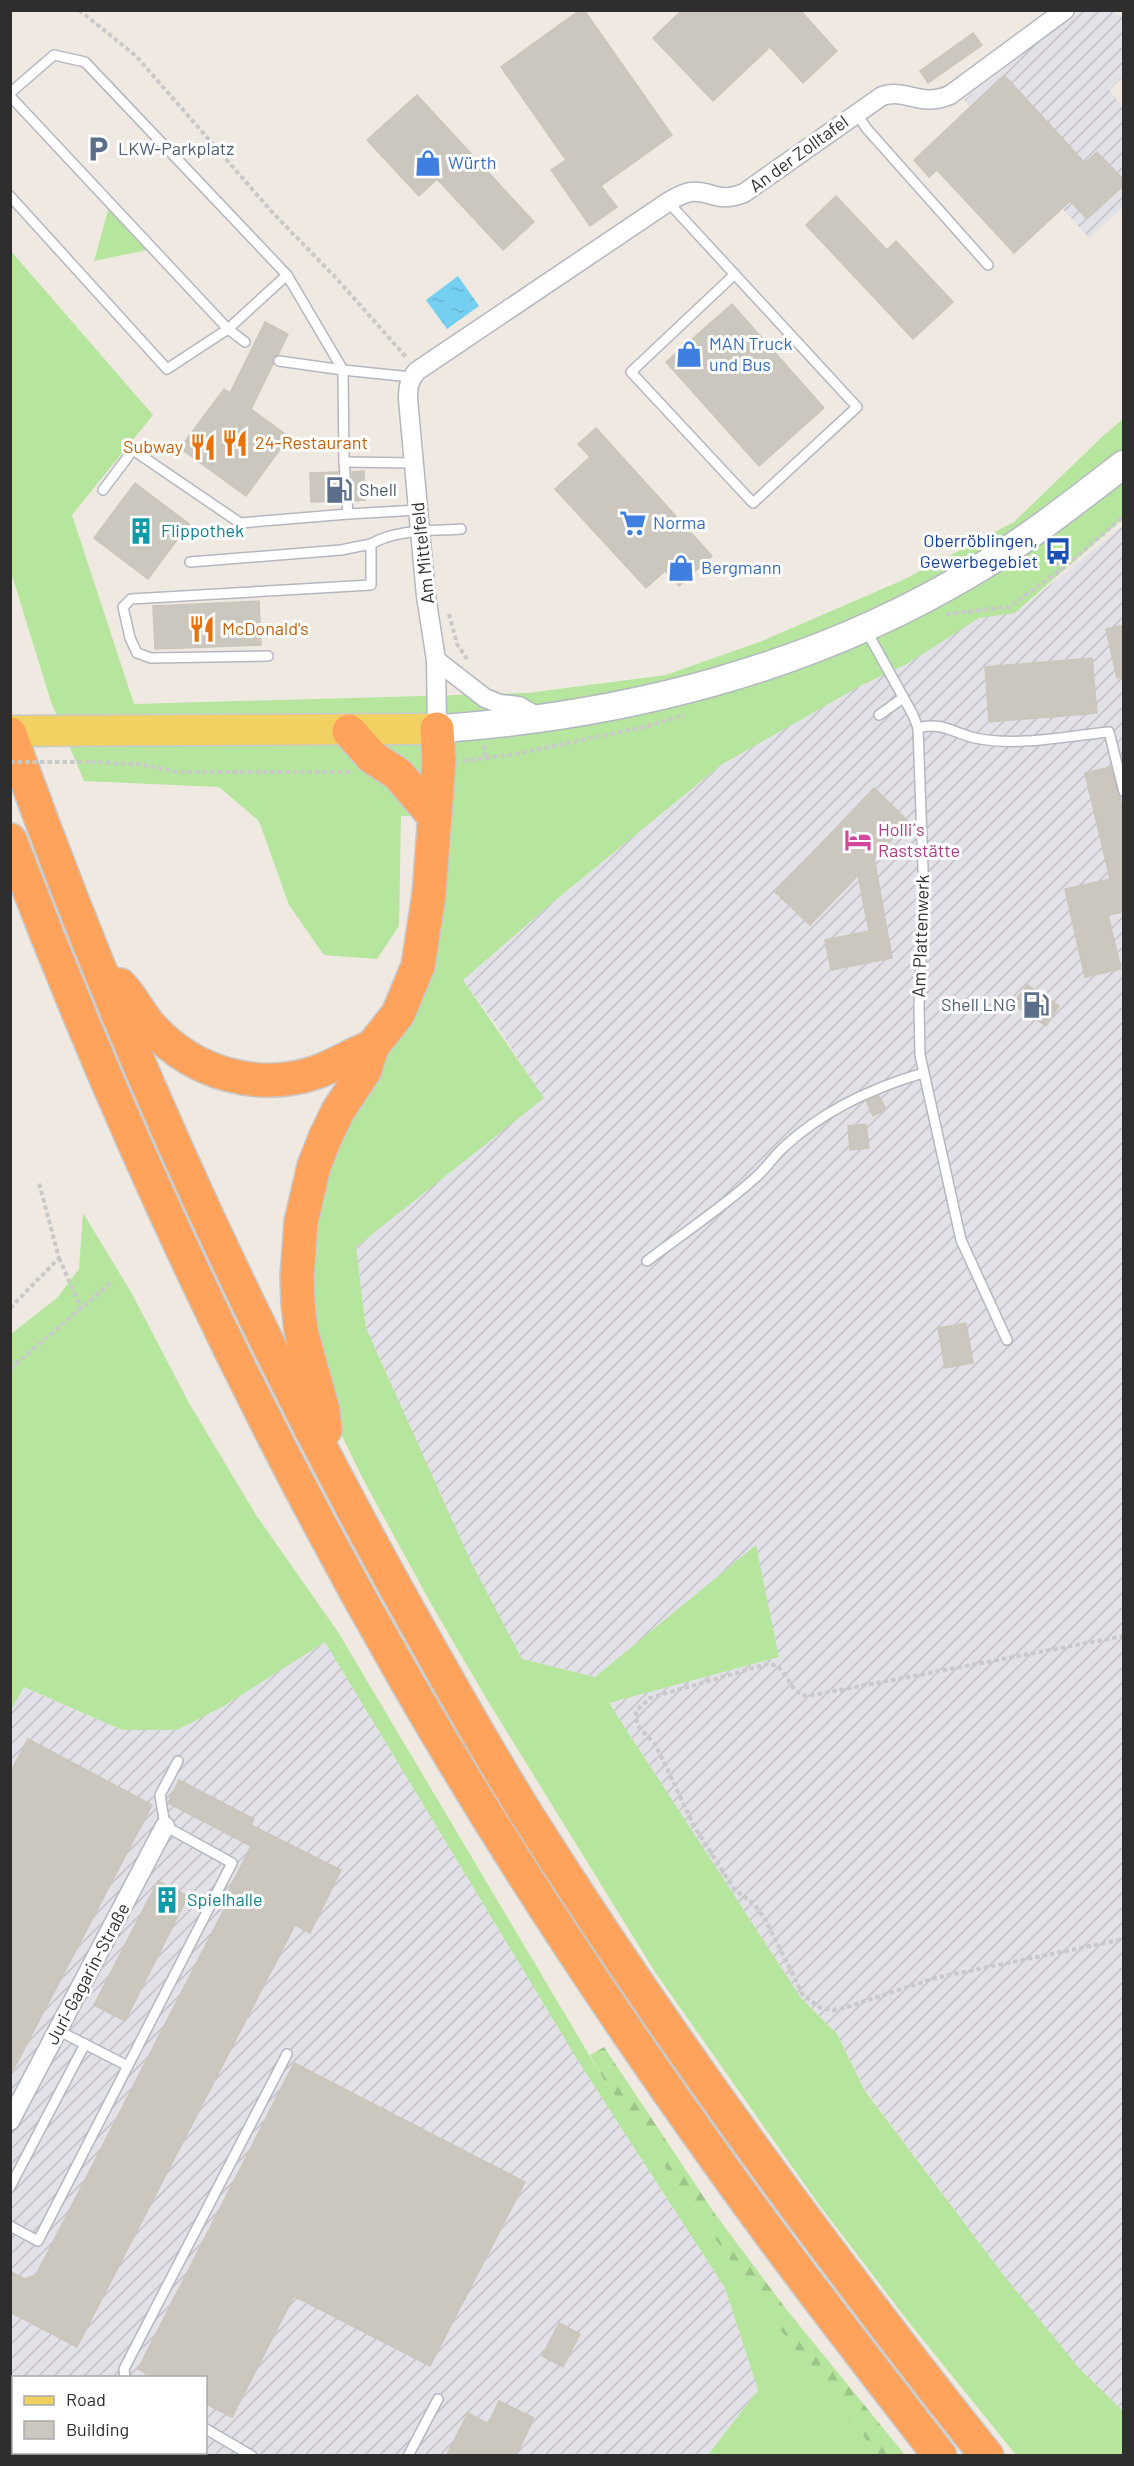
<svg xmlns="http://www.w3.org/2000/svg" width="1134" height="2466" font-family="Barlow,sans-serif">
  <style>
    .industrial { fill: url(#industrial-furrows); fill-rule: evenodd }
    .grass { fill: #b6e59e }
    .forest { fill: url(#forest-firs) }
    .water { fill: url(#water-ripples) }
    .building { fill: #cbc7bf; stroke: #cbc5ba; stroke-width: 1.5 }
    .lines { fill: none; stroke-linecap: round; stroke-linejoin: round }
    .service-casing { stroke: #b4b7c1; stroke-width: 12 }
    .minor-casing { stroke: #b4b7c1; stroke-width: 21 }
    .secondary-casing { stroke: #b4b7c1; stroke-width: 30 }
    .primary-casing { stroke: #c9c9c9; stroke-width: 33 }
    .motorway-casing { stroke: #c9c9c9; stroke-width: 36 }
    .path { stroke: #c9c9c9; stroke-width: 4; stroke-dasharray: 4.5 3; stroke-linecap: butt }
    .service { stroke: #fff; stroke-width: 9 }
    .minor { stroke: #fff; stroke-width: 18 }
    .secondary { stroke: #fff; stroke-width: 27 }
    .primary { stroke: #f2d163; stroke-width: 30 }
    .motorway { stroke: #ffa35c; stroke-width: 33 }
    .path-bridge { stroke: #c9c9c9; stroke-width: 4; stroke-dasharray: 4.5 3; stroke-linecap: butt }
    .labels { text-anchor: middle; stroke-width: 6; stroke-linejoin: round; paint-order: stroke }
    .service-label { font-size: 18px; fill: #4e5e75; stroke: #fff; text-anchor: start }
    .street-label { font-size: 18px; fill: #2e2e2e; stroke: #fff }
    .shop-label { font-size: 18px; fill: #366cbe; stroke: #fff; text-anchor: start }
    .food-label { font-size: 18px; fill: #c56008; stroke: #fff; text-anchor: start }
    .culture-label { font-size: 18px; fill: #0d838f; stroke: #fff; text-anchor: start }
    .transit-label { font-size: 18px; fill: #164399; stroke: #fff; text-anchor: end }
    .hotel-label { font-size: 18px; fill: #b23c85; stroke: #fff; text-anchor: start }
  </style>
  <defs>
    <pattern id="industrial-furrows" width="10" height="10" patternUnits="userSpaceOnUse" patternTransform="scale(1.5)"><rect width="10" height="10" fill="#e3e1e8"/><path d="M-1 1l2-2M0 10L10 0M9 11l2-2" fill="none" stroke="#c3c1c7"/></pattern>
    <pattern id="forest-firs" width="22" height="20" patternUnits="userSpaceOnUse" patternTransform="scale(1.5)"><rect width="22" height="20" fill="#b6e59e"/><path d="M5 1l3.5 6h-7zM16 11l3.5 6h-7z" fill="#9dc588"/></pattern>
    <pattern id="water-ripples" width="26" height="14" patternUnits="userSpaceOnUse" patternTransform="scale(1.5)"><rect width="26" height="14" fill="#75cff0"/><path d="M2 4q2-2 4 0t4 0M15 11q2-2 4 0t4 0" fill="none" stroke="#66b2ce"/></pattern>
  </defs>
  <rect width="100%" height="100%" fill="#efe9e1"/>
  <g class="industrial">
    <path d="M1082,11H1110L1123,17V77L1109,90L1123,107V207L1089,238L964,100L1054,29Z"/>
    <path d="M1123,526V2411L1079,2368L1005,2277L865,2090L837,2034L801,1998L609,1703L779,1657L755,1546L595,1677L522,1659L471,1562L366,1328L356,1247L543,1098L497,1026L463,980L552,903L721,765L860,686L907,664L979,617L1015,613Z"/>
    <path d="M325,1642L580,2064L725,2288L758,2390L708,2455L11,2456V1710L23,1687L122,1730H177L224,1706ZM14,2378H206V2452H14Z"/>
  </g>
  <g class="grass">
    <path d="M109,207L147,250L94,261Z"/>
    <path d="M10,250L153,415L72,515L134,704L528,693L666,675L762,641L903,580L1014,522L1103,436L1123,419V518L1015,613L979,618L907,664L860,686L721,765L552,903L463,980L544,1098L356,1247L366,1328L471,1562L522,1659L595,1677L756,1545L779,1657L609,1703L801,1998L837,2034L865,2091L1005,2277L1079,2368L1123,2411V2455H1016L911,2325L817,2202L655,1972L486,1698L434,1609L363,1479L341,1434L328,1400L306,1309L315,1194L437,939L452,816H401L399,926L377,959L324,955L289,905L259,821L219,787L84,781L51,702L11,572Z"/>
    <path d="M83,1213L131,1292L189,1403L256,1515L338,1632L604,2080L771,2318L878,2455H708L758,2390L725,2288L580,2064L325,1642L224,1706L177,1730H122L24,1687L11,1710V1334L57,1298L79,1269Z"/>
  </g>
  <path class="forest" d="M604,2047L715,2214L786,2309L905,2455H878L771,2318L604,2080L590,2055Z"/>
  <path class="water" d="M458,276L479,306L447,329L426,300Z"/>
  <g class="building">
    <path d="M580,10H584L672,135L601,186L617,207L590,226L551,170L566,160L501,67Z"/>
    <path d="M682,10H800L837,51L803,83L770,47L713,101L653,38Z"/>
    <path d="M973,33L982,45L928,83L920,71Z"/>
    <path d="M1004,75L1085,163L1097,152L1124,180V185L1087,219L1070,201L1014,253L937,170L929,177L914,160Z"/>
    <path d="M417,95L534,222L503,250L437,179L419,196L367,140Z"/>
    <path d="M836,196L887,250L896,241L953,302L913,339L806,225Z"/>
    <path d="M732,304L824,408L759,466L666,362Z"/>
    <path d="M265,322L288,334L278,355L273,357V364L251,409L289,437L246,496L180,448L224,389L230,393Z"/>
    <path d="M596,428L712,556L679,586L665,571L646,588L555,489L590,457L578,444Z"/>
    <path d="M364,471L365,500L354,501L352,472Z"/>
    <path d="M338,472L340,501L311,502L310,473Z"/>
    <path d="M135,483L189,524L148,579L94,538Z"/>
    <path d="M259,601L261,645L155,649L153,606Z"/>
    <path d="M1124,625V677L1117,678L1106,629Z"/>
    <path d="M1092,658L1097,713L989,722L985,667Z"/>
    <path d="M1111,767L1124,814V912L1108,915L1121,969L1085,977L1065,889L1110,879L1085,773Z"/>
    <path d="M874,788L909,822L874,858L892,958L831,970L825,940L869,931L858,875L810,925L775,892Z"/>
    <path d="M1027,985L1059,1006L1046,1026L1013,1004Z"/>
    <path d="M879,1096L886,1109L873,1116L866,1101Z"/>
    <path d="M866,1124L869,1148L850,1150L848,1126Z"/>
    <path d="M966,1323L973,1363L945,1368L938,1328Z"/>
    <path d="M28,1739L152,1805L10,2076V1773Z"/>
    <path d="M179,1780L254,1819L251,1825L341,1870L310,1933L295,1925L77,2347L10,2312V2271L24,2279L36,2275L232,1894L228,1892L251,1846L168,1803Z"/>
    <path d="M158,1881L188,1896L125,2021L94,2005Z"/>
    <path d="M294,2063L525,2182L430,2366L294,2296L232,2417L206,2404V2378H155L138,2369Z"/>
    <path d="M559,2323L580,2334L563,2367L542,2356Z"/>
    <path d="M499,2401L534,2418L516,2456H446L468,2413L488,2424Z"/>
  </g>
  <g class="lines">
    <defs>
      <g id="service">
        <path d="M10,93L54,55L85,62L287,275L343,370L411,377"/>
        <path d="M10,96L228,329L287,275"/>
        <path d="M856,113L867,129L988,265"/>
        <path d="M10,196L167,369L228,329L245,342"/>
        <path d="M668,202L857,407L753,503L631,372L735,274"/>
        <path d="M279,361L343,370L344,462L348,514L418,510"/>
        <path d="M344,462L415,463"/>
        <path d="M103,490L133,450L240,523L348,514"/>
        <path d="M190,562L341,550L371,544"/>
        <path d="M866,630L913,715L918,728L924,897L919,1005L920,1055L961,1240L1007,1340"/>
        <path d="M268,656L151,658L137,653L130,638L123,607L131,599L371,585V544C397,529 432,531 461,529"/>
        <path d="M879,715L903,698"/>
        <path d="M918,728C940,721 954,733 975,738C1018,747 1066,736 1109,732L1124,792"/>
        <path d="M647,1261C682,1234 722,1208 755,1178C766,1169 773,1157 783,1148C822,1111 872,1088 923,1073"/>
        <path d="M59,2031L128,2066"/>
        <path d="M10,2187L85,2044"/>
        <path d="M10,2226L38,2241L232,1863L165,1826L160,1795L178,1761"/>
        <path d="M125,2378L124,2369L287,2054"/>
        <path d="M206,2429L252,2456"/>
        <path d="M10,2442L14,2444"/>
        <path d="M408,2456L438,2399"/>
      </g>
      <g id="minor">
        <path d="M436,660L485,698L500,704L519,706L540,718"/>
        <path d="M437,729L436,660L426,596L408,399C408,387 409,380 417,371L668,202C675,198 683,193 691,192C712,190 717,204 744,193L882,96C908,88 919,108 950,95L1065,10"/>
        <path d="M10,2121L165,1826"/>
      </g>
      <path id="secondary" d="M437,729C626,716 814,668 976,570C1028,539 1076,501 1124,464"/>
      <path id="primary" d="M10,731L437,729"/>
      <g id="motorway">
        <path d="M349,731L372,757L398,774L434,816"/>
        <path d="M10,734C115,1029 245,1316 397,1590C439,1665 481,1741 527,1815C619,1961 718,2103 822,2242C876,2314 930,2386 987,2456"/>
        <path d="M10,840C120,1130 252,1413 407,1682C502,1847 608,2008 719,2163C790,2263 865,2359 940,2456"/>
        <path d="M120,985C133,998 140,1016 153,1029C195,1074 259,1092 317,1072C336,1065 353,1054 372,1047"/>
        <path d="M325,1430L323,1411L301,1331L298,1304L297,1277L301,1222L314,1166L325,1138L338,1111L365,1070L372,1047L398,1014L418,966L429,894L439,761L437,729"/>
      </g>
    </defs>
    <use href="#service" class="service-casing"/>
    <use href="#minor" class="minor-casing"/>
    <use href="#secondary" class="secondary-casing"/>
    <use href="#primary" class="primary-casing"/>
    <use href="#motorway" class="motorway-casing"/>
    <g class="path">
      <path d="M79,10L136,56L273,213L336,278L407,358"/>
      <path d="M1052,555L1061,569"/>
      <path d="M449,614L457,644L467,659"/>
      <path d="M946,614L1009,607L1066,566L1124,516"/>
      <path d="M484,745L486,759"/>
      <path d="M463,761L516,754L648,726L685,715"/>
      <path d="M91,762L138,764L178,772H353"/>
      <path d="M59,1258L81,1308"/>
      <path d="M10,1308L59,1258L39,1183"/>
      <path d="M10,1369L113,1281"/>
      <path d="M1124,1636L808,1696C786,1694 790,1664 767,1664L650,1698L636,1711L637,1725L654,1743L663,1760L694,1826L734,1889L754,1904L765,1919L803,1995L821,2008L833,2010L844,2008L935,1978L1124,1939"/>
    </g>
    <use href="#service" class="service"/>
    <use href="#minor" class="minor"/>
    <use href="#secondary" class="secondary"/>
    <use href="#primary" class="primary"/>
    <use href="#motorway" class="motorway"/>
    <path class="path-bridge" d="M10,762H91"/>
  </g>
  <defs>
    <symbol id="parking-bare" viewBox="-9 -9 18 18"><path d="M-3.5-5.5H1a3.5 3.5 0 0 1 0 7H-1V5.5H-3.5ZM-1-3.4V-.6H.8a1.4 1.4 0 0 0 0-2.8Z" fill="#5c6f8a" stroke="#fff" stroke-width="2.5" paint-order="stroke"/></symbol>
    <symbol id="shop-bare" viewBox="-9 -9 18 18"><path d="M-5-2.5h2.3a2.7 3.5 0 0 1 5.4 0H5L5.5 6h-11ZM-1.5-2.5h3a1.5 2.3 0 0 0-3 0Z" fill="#3f7fe0" stroke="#fff" stroke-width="2.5" paint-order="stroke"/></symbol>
    <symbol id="restaurant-bare" viewBox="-9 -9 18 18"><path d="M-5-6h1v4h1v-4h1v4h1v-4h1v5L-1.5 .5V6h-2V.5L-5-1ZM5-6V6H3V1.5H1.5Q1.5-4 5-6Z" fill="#e8710a" stroke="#fff" stroke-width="2.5" paint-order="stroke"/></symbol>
    <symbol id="fuel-bare" viewBox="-9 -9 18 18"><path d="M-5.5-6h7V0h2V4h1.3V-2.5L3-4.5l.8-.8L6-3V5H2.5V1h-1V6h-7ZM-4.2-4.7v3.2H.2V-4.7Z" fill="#5c6f8a" stroke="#fff" stroke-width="2.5" paint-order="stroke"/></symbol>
    <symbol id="supermarket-bare" viewBox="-9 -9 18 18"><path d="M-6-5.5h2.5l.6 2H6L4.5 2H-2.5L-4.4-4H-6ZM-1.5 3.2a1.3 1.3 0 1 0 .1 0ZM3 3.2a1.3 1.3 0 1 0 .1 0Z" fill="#3f7fe0" stroke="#fff" stroke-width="2.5" paint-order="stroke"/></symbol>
    <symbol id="building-bare" viewBox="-9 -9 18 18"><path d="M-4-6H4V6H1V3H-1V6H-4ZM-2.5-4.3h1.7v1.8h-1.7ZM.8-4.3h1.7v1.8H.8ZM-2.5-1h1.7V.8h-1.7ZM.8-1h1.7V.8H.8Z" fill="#0f9aa8" stroke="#fff" stroke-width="2.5" paint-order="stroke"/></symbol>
    <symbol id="bus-bare" viewBox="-9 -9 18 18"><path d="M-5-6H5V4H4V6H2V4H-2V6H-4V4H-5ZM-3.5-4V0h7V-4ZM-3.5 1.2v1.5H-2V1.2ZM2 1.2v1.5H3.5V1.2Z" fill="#1a4fb4" stroke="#fff" stroke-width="2.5" paint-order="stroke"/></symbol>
    <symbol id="hotel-bare" viewBox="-9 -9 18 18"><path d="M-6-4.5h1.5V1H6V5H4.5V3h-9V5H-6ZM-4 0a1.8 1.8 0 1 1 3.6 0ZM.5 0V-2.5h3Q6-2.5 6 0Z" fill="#d1479c" stroke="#fff" stroke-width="2.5" paint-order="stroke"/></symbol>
  </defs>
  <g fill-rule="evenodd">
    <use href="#parking-bare" x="79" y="130" width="38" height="38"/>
    <use href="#shop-bare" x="409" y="144" width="38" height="38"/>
    <use href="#shop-bare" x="670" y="335" width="38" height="38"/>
    <use href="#restaurant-bare" x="216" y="424" width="38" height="38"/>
    <use href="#restaurant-bare" x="184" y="428" width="38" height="38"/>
    <use href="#fuel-bare" x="320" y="471" width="38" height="38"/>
    <use href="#supermarket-bare" x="614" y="504" width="38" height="38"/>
    <use href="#building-bare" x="122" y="512" width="38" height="38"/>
    <use href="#bus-bare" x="1039" y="532" width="38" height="38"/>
    <use href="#shop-bare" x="662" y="549" width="38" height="38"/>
    <use href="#restaurant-bare" x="183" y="610" width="38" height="38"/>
    <use href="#hotel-bare" x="839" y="821" width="38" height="38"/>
    <use href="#fuel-bare" x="1017" y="986" width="38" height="38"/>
    <use href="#building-bare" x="148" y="1881" width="38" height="38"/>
  </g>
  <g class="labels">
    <g class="service-label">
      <text x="118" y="155">LKW-Parkplatz</text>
      <text x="359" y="496">Shell</text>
      <text x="1016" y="1011" text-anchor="end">Shell LNG</text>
    </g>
    <g class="street-label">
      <text transform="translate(799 154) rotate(-36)" y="6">An der Zolltafel</text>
      <text transform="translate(423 553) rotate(-96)" y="6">Am Mittelfeld</text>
      <text transform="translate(921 936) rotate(-88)" y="6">Am Plattenwerk</text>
      <text transform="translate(88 1974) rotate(-62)" y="6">Juri-Gagarin-Straße</text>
    </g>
    <g class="shop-label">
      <text x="448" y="169">Würth</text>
      <text x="709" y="350">MAN Truck<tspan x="709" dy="21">und Bus</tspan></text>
      <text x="653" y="529">Norma</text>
      <text x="701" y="574">Bergmann</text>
    </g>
    <g class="food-label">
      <text x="255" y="449">24-Restaurant</text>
      <text x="183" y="453" text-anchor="end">Subway</text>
      <text x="222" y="635">McDonald's</text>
    </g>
    <g class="culture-label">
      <text x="161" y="537">Flippothek</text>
      <text x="187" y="1906">Spielhalle</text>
    </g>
    <g class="transit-label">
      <text x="1038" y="547">Oberröblingen,<tspan x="1038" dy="21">Gewerbegebiet</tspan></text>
    </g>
    <g class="hotel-label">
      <text x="878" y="836">Holli´s<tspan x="878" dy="21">Raststätte</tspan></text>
    </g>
  </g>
  <rect width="1134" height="2466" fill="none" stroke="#2e2e2e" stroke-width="24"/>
  <rect x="12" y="2376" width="195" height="78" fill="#ffffff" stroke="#ababab" stroke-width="1.5"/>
  <rect x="24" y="2396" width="30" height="9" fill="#f2d163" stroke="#ababab" stroke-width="1.5"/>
  <text x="66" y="2406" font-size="18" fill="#2e2e2e">Road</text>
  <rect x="24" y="2421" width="30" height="18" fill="#cbc7bf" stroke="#ababab" stroke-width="1.5"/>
  <text x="66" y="2436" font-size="18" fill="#2e2e2e">Building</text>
</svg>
